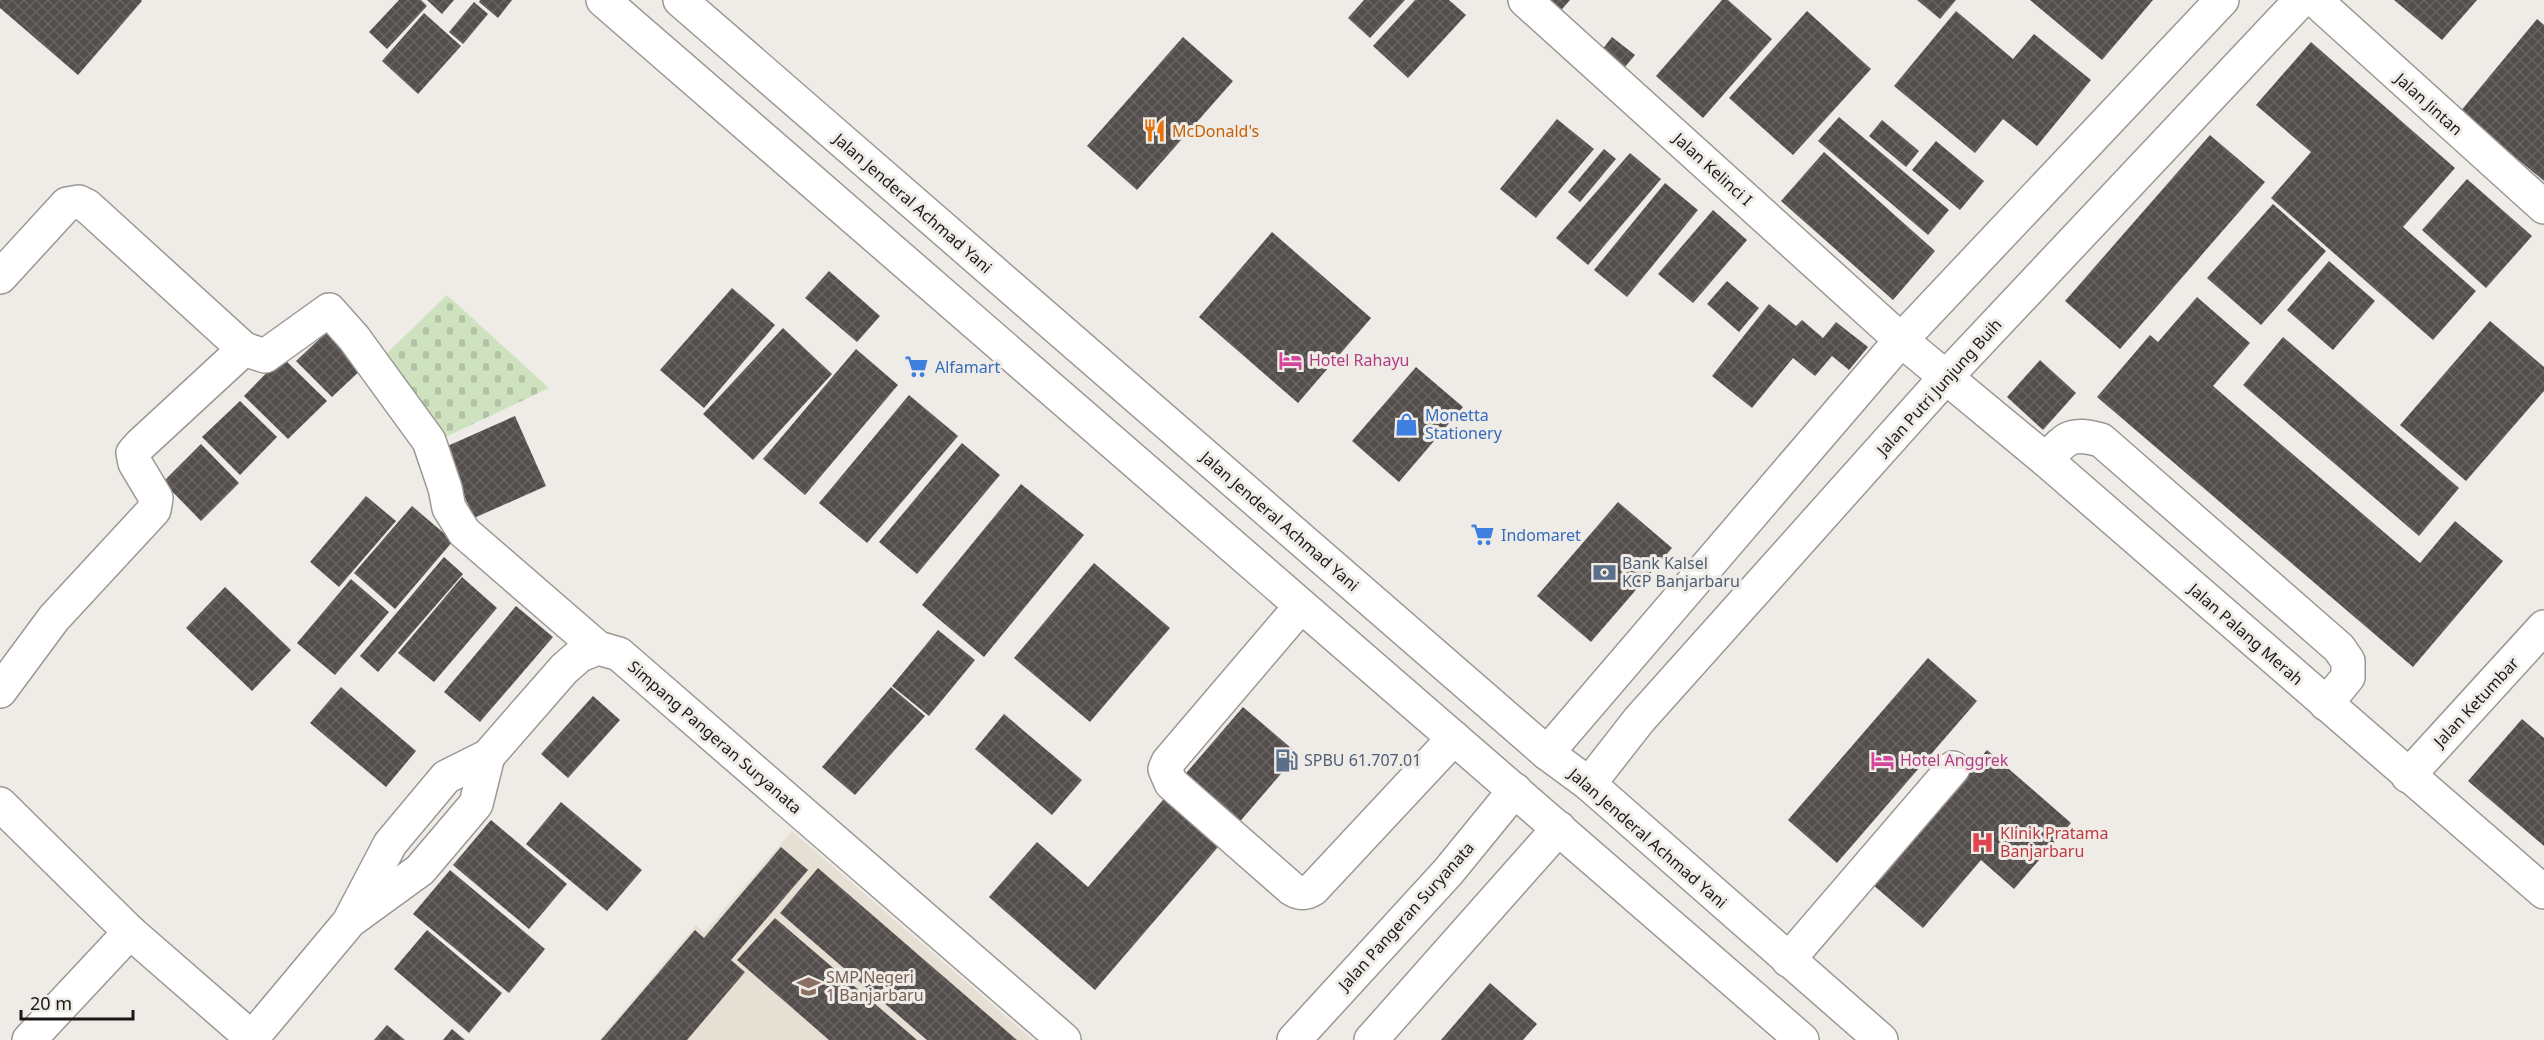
<svg xmlns="http://www.w3.org/2000/svg" width="2544" height="1040" font-family="'Noto Sans',sans-serif">
  <style>
    .built { fill: #e6dfd3 }
    .cemetery { fill: url(#cemetery-stones) }
    .building { fill: url(#building-cross-hatch) }
    .lines { fill: none; stroke-linecap: round; stroke-linejoin: round }
    .minor-casing { stroke: #9b9894; stroke-width: 36 }
    .highway-casing { stroke: #9b9894; stroke-width: 36 }
    .minor { stroke: #fff; stroke-width: 33 }
    .highway { stroke: #fff; stroke-width: 33 }
    .labels { text-anchor: middle; stroke-width: 6; stroke-linejoin: round; paint-order: stroke }
    .street-label { font-size: 16px; fill: #1a1917; stroke: #efece7 }
    .food-label { font-size: 16px; fill: #c56008; stroke: #efece7; text-anchor: start }
    .hotel-label { font-size: 16px; fill: #b23c85; stroke: #efece7; text-anchor: start }
    .shop-label { font-size: 16px; fill: #366cbe; stroke: #efece7; text-anchor: start }
    .service-label { font-size: 16px; fill: #4e5e75; stroke: #efece7; text-anchor: start }
    .health-label { font-size: 16px; fill: #be3a42; stroke: #efece7; text-anchor: start }
    .education-label { font-size: 16px; fill: #785e54; stroke: #efece7; text-anchor: start }
  </style>
  <defs>
    <pattern id="cemetery-stones" width="16" height="16" patternUnits="userSpaceOnUse" patternTransform="scale(1.5)"><rect width="16" height="16" fill="#cee2c0"/><path d="M2 7V4a2 2 0 0 1 4 0v3zM10 15v-3a2 2 0 0 1 4 0v3z" fill="#b0c1a4"/></pattern>
    <pattern id="building-cross-hatch" width="8" height="8" patternUnits="userSpaceOnUse" patternTransform="scale(1.5)"><rect width="8" height="8" fill="#544f4d"/><path d="M0 0l8 8M0 8l8-8" fill="none" stroke="#686463"/></pattern>
  </defs>
  <rect width="100%" height="100%" fill="#efece7"/>
  <path class="built" d="M792,831L1033,1040H599L696,925L704,932Z"/>
  <path class="cemetery" d="M447,295L549,388L439,440L384,356Z"/>
  <g class="building">
    <path d="M0,0H141L142,1L78,75L0,8Z"/>
    <path d="M399,0H421L427,6L387,49L369,32Z"/>
    <path d="M427,0H454L442,14Z"/>
    <path d="M480,0H512L498,18L479,2Z"/>
    <path d="M1364,0H1405L1370,38L1348,18Z"/>
    <path d="M1415,0H1449L1466,15L1408,78L1373,46Z"/>
    <path d="M1539,0H1570L1557,15Z"/>
    <path d="M1722,0H1728L1772,39L1703,118L1656,76Z"/>
    <path d="M1917,0H1956L1940,19Z"/>
    <path d="M2030,0H2153L2102,60Z"/>
    <path d="M2394,0H2477L2442,40Z"/>
    <path d="M474,2L488,14L463,44L449,32Z"/>
    <path d="M1807,11L1871,69L1793,155L1729,98Z"/>
    <path d="M1956,11L2013,59L2034,34L2091,80L2037,146L2003,119L1975,153L1894,86Z"/>
    <path d="M424,13L461,46L418,94L382,61Z"/>
    <path d="M2537,19L2544,25V181L2460,112Z"/>
    <path d="M1183,37L1233,81L1137,190L1087,146Z"/>
    <path d="M1612,37L1635,55L1620,73L1598,55Z"/>
    <path d="M2311,42L2455,168L2403,227L2476,291L2433,340L2271,198L2311,152L2256,105Z"/>
    <path d="M1839,117L1949,210L1928,235L1818,141Z"/>
    <path d="M1557,119L1594,149L1536,218L1500,189Z"/>
    <path d="M1882,120L1919,151L1906,167L1869,136Z"/>
    <path d="M2210,135L2265,182L2120,349L2065,301Z"/>
    <path d="M1936,141L1984,181L1960,210L1912,170Z"/>
    <path d="M1604,149L1616,159L1580,202L1568,192Z"/>
    <path d="M1824,152L1935,251L1893,300L1781,201Z"/>
    <path d="M1630,153L1661,179L1588,265L1556,238Z"/>
    <path d="M2467,179L2532,236L2486,288L2422,230Z"/>
    <path d="M1665,183L1698,210L1627,297L1594,270Z"/>
    <path d="M2273,204L2326,251L2261,325L2207,278Z"/>
    <path d="M1713,210L1747,240L1693,303L1658,274Z"/>
    <path d="M1272,232L1371,318L1298,403L1199,317Z"/>
    <path d="M2329,261L2375,301L2333,350L2287,310Z"/>
    <path d="M829,271L880,316L857,342L805,298Z"/>
    <path d="M1727,281L1759,308L1739,332L1707,304Z"/>
    <path d="M732,288L775,325L704,408L660,370Z"/>
    <path d="M2197,297L2250,343L2213,386L2420,563L2455,521L2503,561L2413,667L2097,397L2150,335L2158,342Z"/>
    <path d="M1769,304L1796,326L1802,320L1823,338L1836,322L1868,347L1849,370L1832,356L1815,376L1793,358L1752,408L1712,376Z"/>
    <path d="M2490,321L2544,367V391L2466,481L2400,425Z"/>
    <path d="M783,328L832,374L753,460L703,414Z"/>
    <path d="M328,331L364,367L332,397L296,361Z"/>
    <path d="M2283,337L2459,488L2419,536L2243,385Z"/>
    <path d="M856,349L898,385L805,495L763,459Z"/>
    <path d="M282,357L327,401L288,439L244,396Z"/>
    <path d="M2040,360L2076,393L2043,430L2007,397Z"/>
    <path d="M1416,367L1463,407L1399,482L1352,441Z"/>
    <path d="M909,395L958,436L867,543L819,503Z"/>
    <path d="M240,401L277,437L240,475L202,437Z"/>
    <path d="M515,416L546,486L474,518L443,448Z"/>
    <path d="M962,443L1000,475L917,574L879,542Z"/>
    <path d="M201,444L239,483L201,521L163,482Z"/>
    <path d="M1021,484L1084,535L984,657L922,605Z"/>
    <path d="M366,496L396,521L339,587L310,562Z"/>
    <path d="M1618,502L1672,548L1591,642L1537,596Z"/>
    <path d="M412,506L453,541L395,609L354,573Z"/>
    <path d="M444,557L463,574L378,672L360,656Z"/>
    <path d="M1094,563L1170,628L1090,722L1014,658Z"/>
    <path d="M462,577L497,608L434,682L398,653Z"/>
    <path d="M351,579L389,612L335,675L297,643Z"/>
    <path d="M225,587L291,650L252,691L186,628Z"/>
    <path d="M516,606L553,637L480,722L444,692Z"/>
    <path d="M938,630L975,660L929,716L892,686Z"/>
    <path d="M1928,658L1977,701L1837,863L1788,820Z"/>
    <path d="M341,687L416,751L386,787L310,723Z"/>
    <path d="M891,687L925,716L855,795L822,767Z"/>
    <path d="M593,696L620,720L568,778L541,754Z"/>
    <path d="M1243,707L1298,754L1095,990L989,897L1037,842L1088,887Z"/>
    <path d="M1004,714L1082,780L1052,815L975,749Z"/>
    <path d="M2522,719L2544,738V846L2468,781Z"/>
    <path d="M1987,750L2071,823L2014,889L1981,860L1923,928L1872,884Z"/>
    <path d="M561,802L642,870L607,911L526,844Z"/>
    <path d="M491,820L567,884L529,929L453,865Z"/>
    <path d="M781,847L808,870L731,960L745,972L687,1040H601L695,930L704,938Z"/>
    <path d="M818,868L1017,1040H927L780,913Z"/>
    <path d="M450,870L545,949L509,993L413,914Z"/>
    <path d="M775,918L917,1040H829L737,960Z"/>
    <path d="M427,930L502,993L469,1033L394,969Z"/>
    <path d="M1490,983L1537,1024L1523,1040H1441Z"/>
    <path d="M387,1025L405,1040H374Z"/>
    <path d="M452,1029L465,1040H443Z"/>
  </g>
  <g class="lines">
    <defs>
      <g id="minor">
        <path d="M1525,0L1901,340L2046,460L2544,892"/>
        <path d="M2315,0L2544,207"/>
        <path d="M0,277L67,204L79,202L87,206L244,349"/>
        <path d="M2046,460C2067,437 2070,432 2101,440L2339,648L2348,661V677L2326,704"/>
        <path d="M1301,606L1168,762L1165,769L1171,783L1292,889C1300,894 1305,894 1313,889L1454,738"/>
        <path d="M0,691L54,618L154,510L156,498L135,463L133,453L140,445L244,349L265,356L329,310L354,338L429,441L445,488L449,508L464,532L598,648"/>
        <path d="M1547,753L1901,340L2222,0"/>
        <path d="M2408,776L2544,627"/>
        <path d="M1589,784L1639,720L1945,378L2301,0"/>
        <path d="M0,804L130,932L254,1040"/>
        <path d="M354,918L420,870L476,804L488,756"/>
        <path d="M1788,960L1953,768"/>
        <path d="M252,1038L349,922L390,844L446,777L488,756L564,669L580,655L598,648L619,654L1064,1040"/>
        <path d="M29,1040L130,932"/>
        <path d="M1294,1040L1448,872L1515,790"/>
        <path d="M1371,1040L1559,828"/>
      </g>
      <g id="highway">
        <path d="M603,0L1802,1040"/>
        <path d="M680,0L1547,753L1589,784L1881,1040"/>
      </g>
    </defs>
    <use href="#minor" class="minor-casing"/>
    <use href="#highway" class="highway-casing"/>
    <use href="#minor" class="minor"/>
    <use href="#highway" class="highway"/>
  </g>
  <defs>
    <symbol id="restaurant-bare" viewBox="-9 -9 18 18"><path d="M-5-6h1v4h1v-4h1v4h1v-4h1v5L-1.5 .5V6h-2V.5L-5-1ZM5-6V6H3V1.5H1.5Q1.5-4 5-6Z" fill="#e8710a" stroke="#efece7" stroke-width="2.5" paint-order="stroke"/></symbol>
    <symbol id="hotel-bare" viewBox="-9 -9 18 18"><path d="M-6-4.5h1.5V1H6V5H4.5V3h-9V5H-6ZM-4 0a1.8 1.8 0 1 1 3.6 0ZM.5 0V-2.5h3Q6-2.5 6 0Z" fill="#d1479c" stroke="#efece7" stroke-width="2.5" paint-order="stroke"/></symbol>
    <symbol id="supermarket-bare" viewBox="-9 -9 18 18"><path d="M-6-5.5h2.5l.6 2H6L4.5 2H-2.5L-4.4-4H-6ZM-1.5 3.2a1.3 1.3 0 1 0 .1 0ZM3 3.2a1.3 1.3 0 1 0 .1 0Z" fill="#3f7fe0" stroke="#efece7" stroke-width="2.5" paint-order="stroke"/></symbol>
    <symbol id="shop-bare" viewBox="-9 -9 18 18"><path d="M-5-2.5h2.3a2.7 3.5 0 0 1 5.4 0H5L5.5 6h-11ZM-1.5-2.5h3a1.5 2.3 0 0 0-3 0Z" fill="#3f7fe0" stroke="#efece7" stroke-width="2.5" paint-order="stroke"/></symbol>
    <symbol id="bank-bare" viewBox="-9 -9 18 18"><path d="M-6-4H6V4H-6ZM0-2.3a2.3 2.3 0 1 0 0 4.6a2.3 2.3 0 1 0 0-4.6Z" fill="#5c6f8a" stroke="#efece7" stroke-width="2.5" paint-order="stroke"/></symbol>
    <symbol id="fuel-bare" viewBox="-9 -9 18 18"><path d="M-5.5-6h7V0h2V4h1.3V-2.5L3-4.5l.8-.8L6-3V5H2.5V1h-1V6h-7ZM-4.2-4.7v3.2H.2V-4.7Z" fill="#5c6f8a" stroke="#efece7" stroke-width="2.5" paint-order="stroke"/></symbol>
    <symbol id="hospital-bare" viewBox="-9 -9 18 18"><path d="M-5-5h3v3.5h4V-5h3V5h-3V1.5h-4V5h-3Z" fill="#e0444e" stroke="#efece7" stroke-width="2.5" paint-order="stroke"/></symbol>
    <symbol id="school-bare" viewBox="-9 -9 18 18"><path d="M0-5L7-2L0 1L-7-2ZM-4 1L0 2.5L4 1V4Q0 6-4 4Z" fill="#8d6e63" stroke="#efece7" stroke-width="2.5" paint-order="stroke"/></symbol>
  </defs>
  <g fill-rule="evenodd">
    <use href="#restaurant-bare" x="1138" y="114" width="33" height="33"/>
    <use href="#hotel-bare" x="1274" y="344" width="33" height="33"/>
    <use href="#supermarket-bare" x="900" y="350" width="33" height="33"/>
    <use href="#shop-bare" x="1390" y="408" width="33" height="33"/>
    <use href="#supermarket-bare" x="1466" y="518" width="33" height="33"/>
    <use href="#bank-bare" x="1588" y="556" width="33" height="33"/>
    <use href="#fuel-bare" x="1270" y="744" width="33" height="33"/>
    <use href="#hotel-bare" x="1866" y="744" width="33" height="33"/>
    <use href="#hospital-bare" x="1966" y="826" width="33" height="33"/>
    <use href="#school-bare" x="792" y="970" width="33" height="33"/>
  </g>
  <g class="labels">
    <g class="street-label">
      <text transform="translate(2429 104) rotate(42)" y="6">Jalan Jintan</text>
      <text transform="translate(1713 169) rotate(42)" y="6">Jalan Kelinci I</text>
      <text transform="translate(913 203) rotate(41)" y="6">Jalan Jenderal Achmad Yani</text>
      <text transform="translate(1939 387) rotate(-48)" y="6">Jalan Putri Junjung Buih</text>
      <text transform="translate(1280 521) rotate(41)" y="6">Jalan Jenderal Achmad Yani</text>
      <text transform="translate(2246 634) rotate(41)" y="6">Jalan Palang Merah</text>
      <text transform="translate(2476 702) rotate(-47)" y="6">Jalan Ketumbar</text>
      <text transform="translate(715 737) rotate(41)" y="6">Simpang Pangeran Suryanata</text>
      <text transform="translate(1648 838) rotate(41)" y="6">Jalan Jenderal Achmad Yani</text>
      <text transform="translate(1406 916) rotate(-48)" y="6">Jalan Pangeran Suryanata</text>
    </g>
    <g class="food-label">
      <text x="1172" y="137">McDonald's</text>
    </g>
    <g class="hotel-label">
      <text x="1309" y="366">Hotel Rahayu</text>
      <text x="1900" y="766">Hotel Anggrek</text>
    </g>
    <g class="shop-label">
      <text x="935" y="373">Alfamart</text>
      <text x="1425" y="421">Monetta<tspan x="1425" dy="18">Stationery</tspan></text>
      <text x="1501" y="541">Indomaret</text>
    </g>
    <g class="service-label">
      <text x="1622" y="569">Bank Kalsel<tspan x="1622" dy="18">KCP Banjarbaru</tspan></text>
      <text x="1304" y="766">SPBU 61.707.01</text>
    </g>
    <g class="health-label">
      <text x="2000" y="839">Klinik Pratama<tspan x="2000" dy="18">Banjarbaru</tspan></text>
    </g>
    <g class="education-label">
      <text x="826" y="983">SMP Negeri<tspan x="826" dy="18">1 Banjarbaru</tspan></text>
    </g>
  </g>
  <path d="M21 1010v9h112v-9" fill="none" stroke="#1a1917" stroke-width="3"/>
  <text x="30" y="1010" font-size="18" fill="#1a1917" stroke="#efece7" stroke-width="4.5" paint-order="stroke">20 m</text>
</svg>
